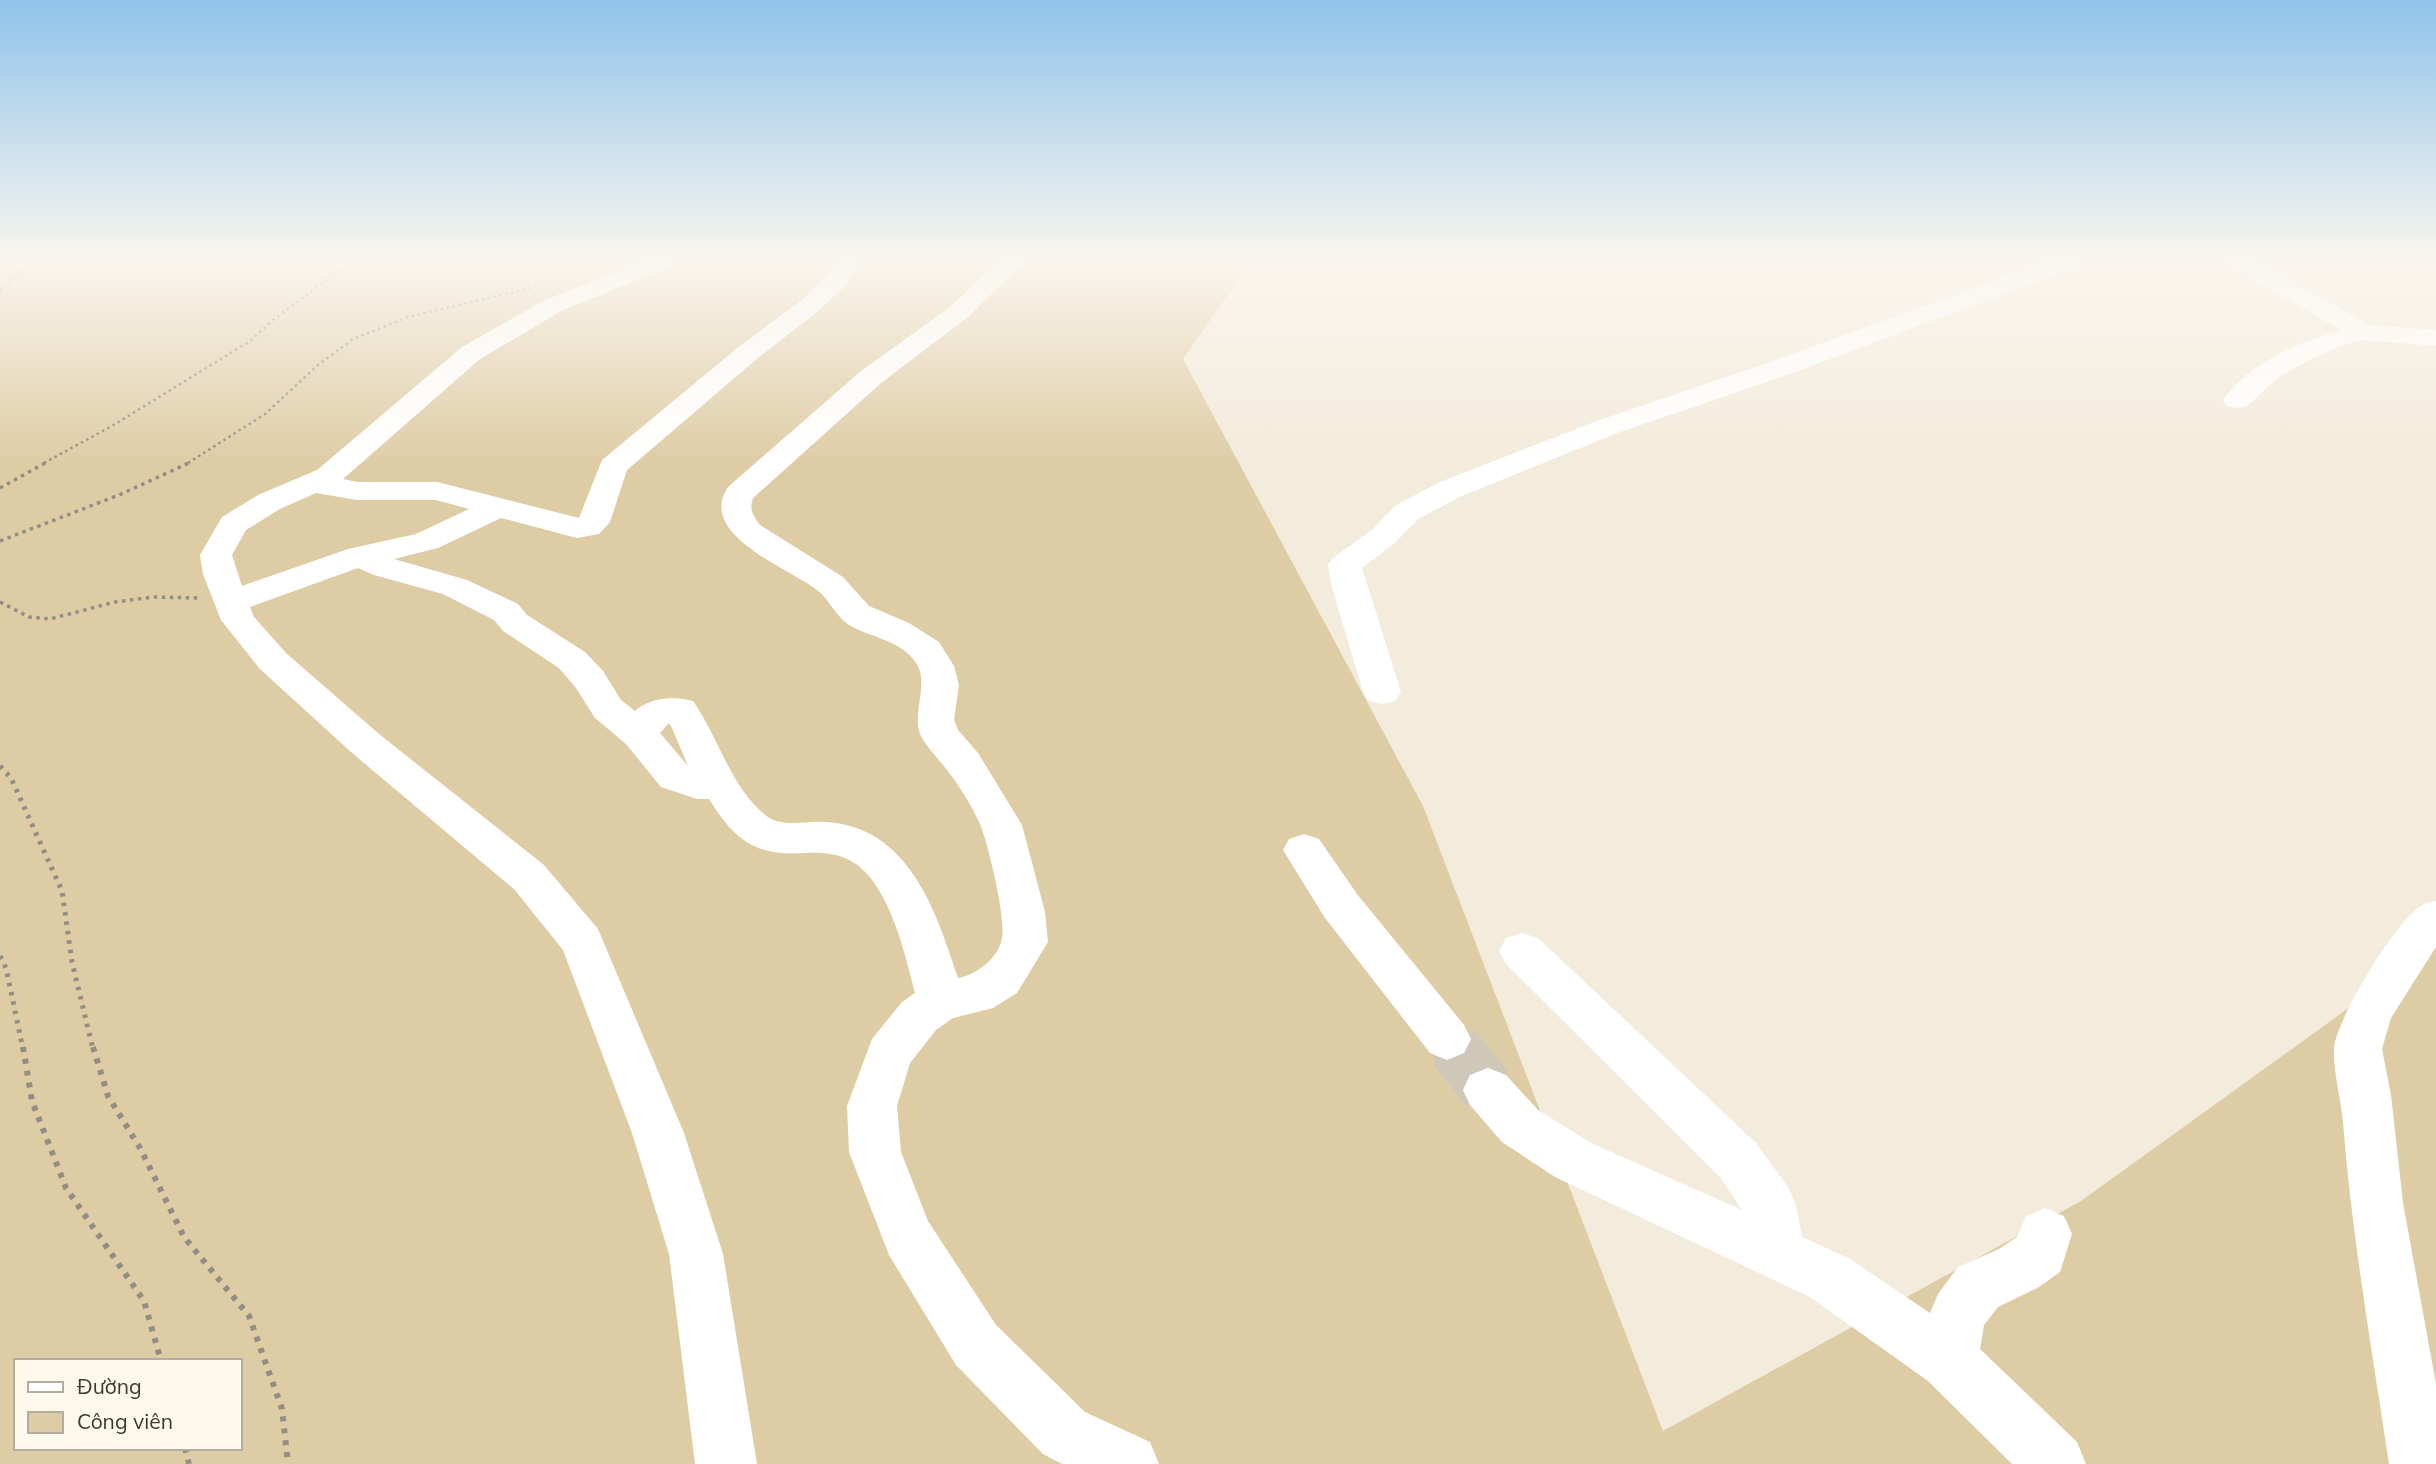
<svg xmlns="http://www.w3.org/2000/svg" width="2436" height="1464" font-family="Mulish,sans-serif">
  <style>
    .green { fill: #decca5; fill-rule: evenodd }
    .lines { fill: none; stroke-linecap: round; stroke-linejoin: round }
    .minor-tunnel-far1 { stroke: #cfc8b9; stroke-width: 43; stroke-dasharray: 43 22; stroke-linecap: butt }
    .minor-tunnel { stroke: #cfc8b9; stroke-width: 54; stroke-dasharray: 54 27; stroke-linecap: butt }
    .path-far3 { stroke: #938e83; stroke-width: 2.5; stroke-dasharray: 2.5 3.5; stroke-linecap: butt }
    .path-far2 { stroke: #938e83; stroke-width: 3.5; stroke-dasharray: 3.5 4.5; stroke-linecap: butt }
    .path-far1 { stroke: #938e83; stroke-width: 5; stroke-dasharray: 3.5 6; stroke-linecap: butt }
    .path { stroke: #938e83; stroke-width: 6; stroke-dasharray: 5 7; stroke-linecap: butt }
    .minor { fill: #fff; fill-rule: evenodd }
  </style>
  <rect width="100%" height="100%" fill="#f3ebdb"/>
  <path class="green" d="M0,259H1253L1183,359L1423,806L1663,1431L2081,1201L2436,945V1464H0ZM16,1361H240V1448H16Z"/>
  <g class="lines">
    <path class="minor-tunnel-far1" d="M1447,1039L1455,1049"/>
    <path class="minor-tunnel" d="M1454,1047L1488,1090"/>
    <g class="path-far3">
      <path d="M0,291L36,259"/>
      <path d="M44,463L112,426L250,341L274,319L355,259"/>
      <path d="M188,463L265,414L318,365L353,339L408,317L540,286"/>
    </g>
    <g class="path-far2">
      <path d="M0,488L47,462"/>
      <path d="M0,541L119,495L191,462"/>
      <path d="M0,602L29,617L50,619L115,602L154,597L200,598"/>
    </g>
    <g class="path-far1">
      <path d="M0,766L11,778L62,891L72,962L93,1049"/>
      <path d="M0,956L6,968L23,1049"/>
    </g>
    <g class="path">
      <path d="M23,1047L32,1101L66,1188L144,1301L161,1361"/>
      <path d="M93,1047L108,1096L140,1148L184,1237L249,1316L282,1409L288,1464"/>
      <path d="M185,1448L189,1464"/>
    </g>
    <g class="minor">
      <path d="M648,259H681L677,264L561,311L480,359L343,479L357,482H437L579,518L602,460L741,345L798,303L826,277L836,259H860L845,286L816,313L759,357L627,470L610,522L599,534L577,538L501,518L438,548L394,559L467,580L518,604L527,615L585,652L603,671L621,700L635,711C651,697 673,696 693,701C718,736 732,791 768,817C784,828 808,820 826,822C909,827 936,911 958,978C976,975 999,958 1002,938C1006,919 988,843 980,824C972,806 959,785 947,770C939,759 928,749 921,736C910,712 932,682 914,660C897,638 865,637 845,622C834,613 828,598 817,590C788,568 696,534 728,487L861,371L950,307L1001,259H1027L968,317L881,383L753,498C749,509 753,516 760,525L843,577L869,606L909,623L939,642L954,666L959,685L954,720L958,730L978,753L1022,825L1045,912L1048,942L1017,993L993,1008L953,1018L936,1030L910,1063L897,1106L901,1152L928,1221L996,1325L1085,1412L1150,1442L1159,1464H1062L1043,1454L956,1365L889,1255L849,1152L847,1106L872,1039L902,1002L915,993C905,954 890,888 856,864C840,853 823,852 804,853C754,856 735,840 709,799H697L661,787L626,744L595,718L576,688L559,668L503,631L494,620L443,594L374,575L358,568L250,607L254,617L286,653L379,734L544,865L598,929L684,1133L723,1254L757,1464H695L669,1254L632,1133L563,950L514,889L351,752L260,669L221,620L203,574L200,555L222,517L258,495L317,470L462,347L543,301ZM316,493L357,500H436L469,509L416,534L348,549L242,586L232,555L246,530L280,509ZM669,723L672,728L688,766L660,733Z"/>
      <path d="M2053,259H2088L2084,264L1787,375L1617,433L1462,496L1418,519L1395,543L1362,568L1401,692L1395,701L1382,704L1369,701L1363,692L1331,584L1328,565L1333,558L1373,529L1396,505L1440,482L1597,421L1767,363Z"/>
      <path d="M2222,259H2252L2370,325L2436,330V346L2364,340C2332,347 2300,363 2273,382C2264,389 2257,398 2248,405C2242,409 2235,408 2227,406L2223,400C2248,363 2299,342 2341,330L2226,264Z"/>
      <path d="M1304,834L1319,839L1357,894L1464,1025L1471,1039L1464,1053L1447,1060L1430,1053L1325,918L1283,850L1289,839Z"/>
      <path d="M2436,901V947L2391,1018L2382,1049L2391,1095L2403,1203L2436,1384V1464H2389C2372,1350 2352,1237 2343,1122C2341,1099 2333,1071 2334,1049C2335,1021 2397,919 2421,906C2425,903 2431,902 2436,901Z"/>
      <path d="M1522,933L1538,938L1756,1143L1788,1187L1796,1205L1802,1237L1850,1259L1930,1313L1938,1294L1958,1267L1999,1249L2017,1237L2026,1216L2045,1208L2064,1216L2072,1234L2060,1272L2039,1287L1998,1307L1984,1325L1980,1349L2077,1442L2086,1464H2012L1928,1381L1810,1297L1555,1177L1502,1142L1470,1105L1463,1090L1470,1075L1488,1068L1506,1075L1538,1110L1591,1143L1742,1210L1720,1177L1506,964L1499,951L1506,938Z"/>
    </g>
  </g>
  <linearGradient id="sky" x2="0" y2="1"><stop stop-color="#90c3ea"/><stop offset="0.56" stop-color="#faf6ef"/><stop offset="1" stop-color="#faf6ef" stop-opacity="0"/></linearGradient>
  <rect width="2436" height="464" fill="url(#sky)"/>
  <rect x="14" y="1359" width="228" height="91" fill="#fff9eb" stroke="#b1ada1" stroke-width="2"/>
  <rect x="28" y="1382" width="35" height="10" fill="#ffffff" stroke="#b1ada1" stroke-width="2"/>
  <text x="77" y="1394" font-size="21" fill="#3d3a33">Đường</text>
  <rect x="28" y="1412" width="35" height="21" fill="#decca5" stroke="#b1ada1" stroke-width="2"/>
  <text x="77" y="1429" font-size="21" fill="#3d3a33">Công viên</text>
</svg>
